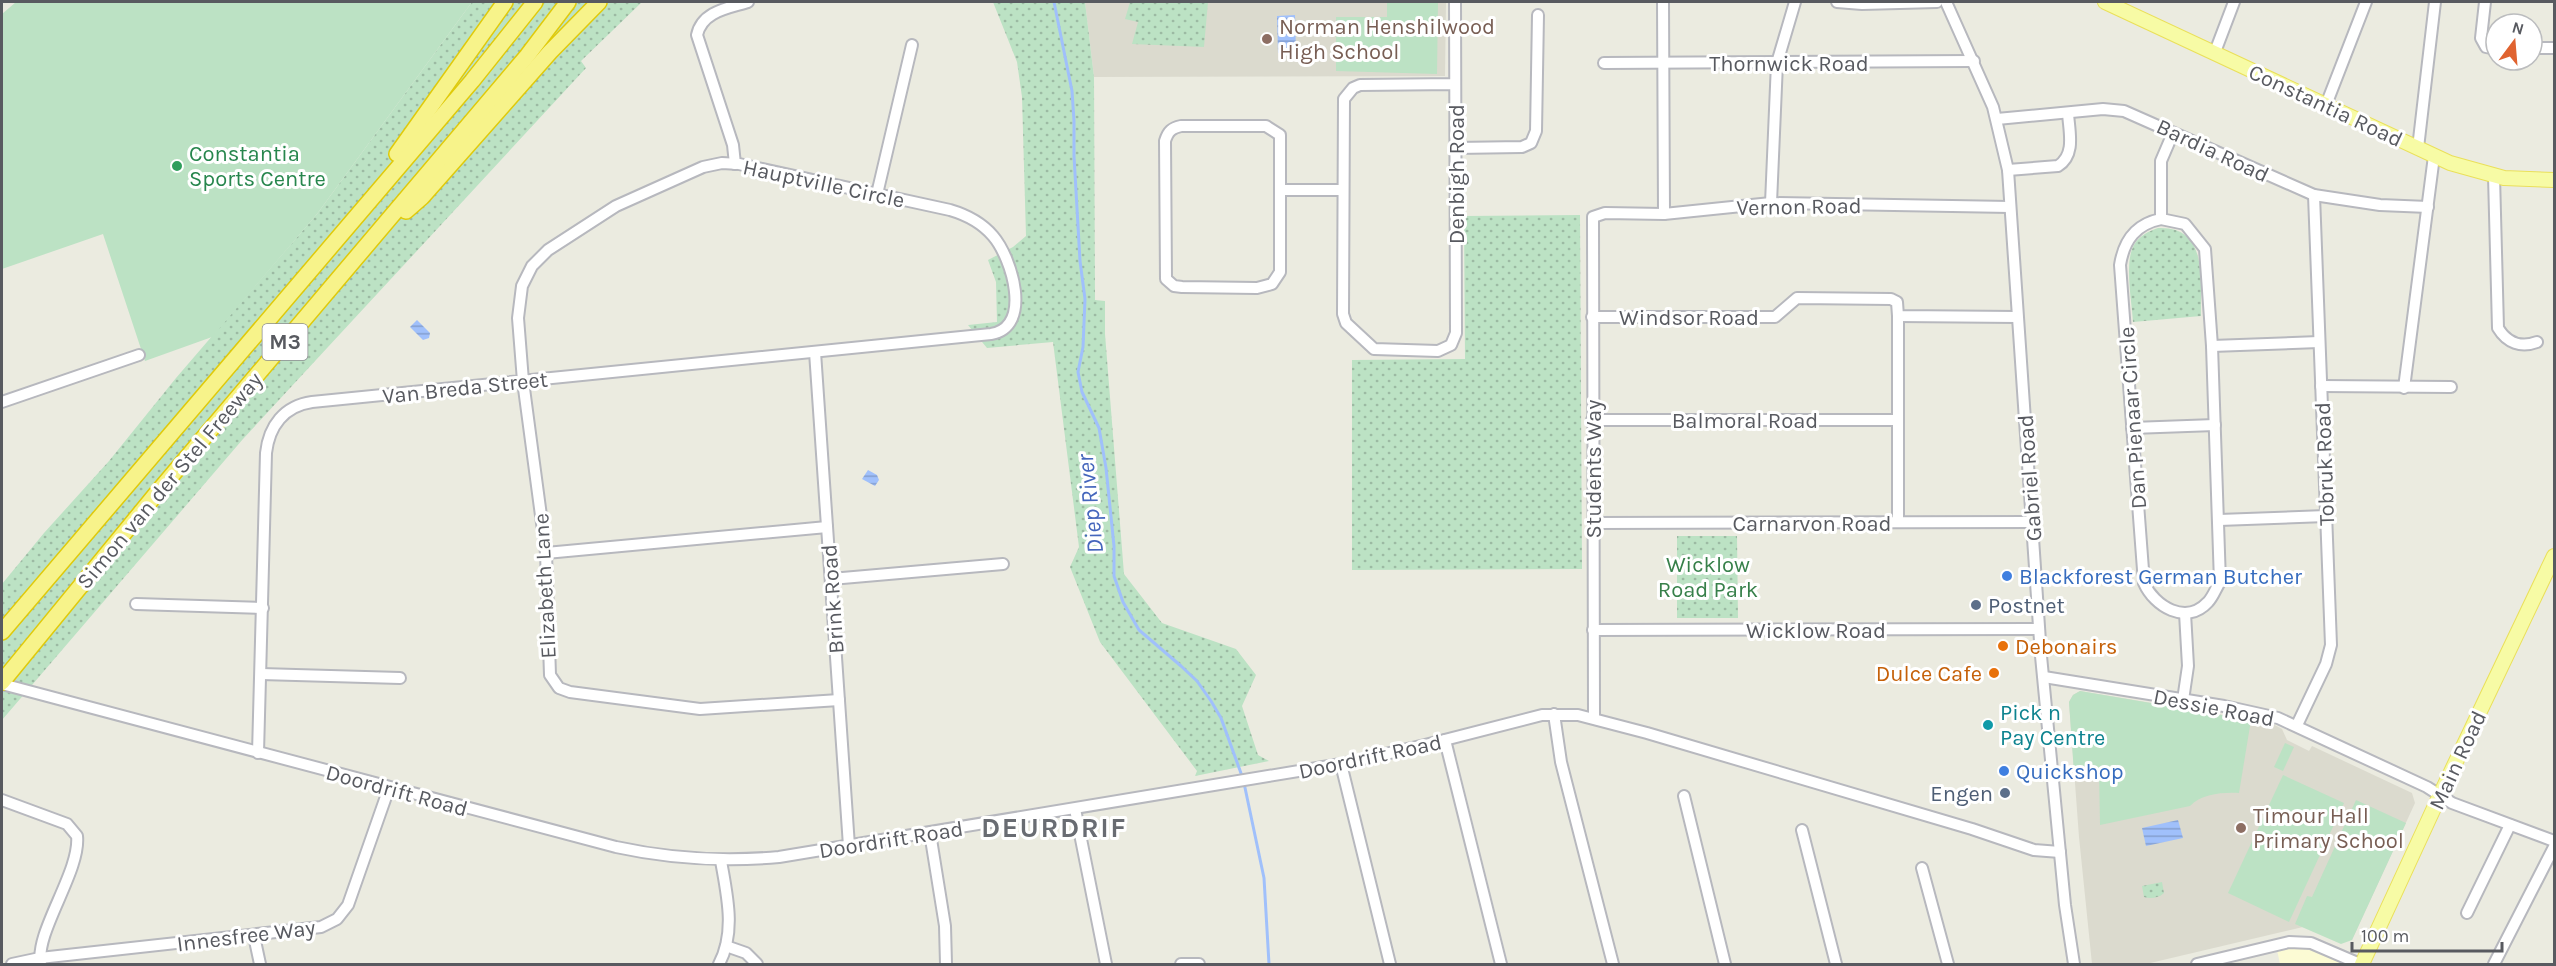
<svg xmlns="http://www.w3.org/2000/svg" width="2556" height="966" font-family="Karla,sans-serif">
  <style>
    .commercial { fill: #fcfbd4 }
    .education { fill: #dbdace }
    .green { fill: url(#green-dots) }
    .pitch { fill: #bce2c4 }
    .water { fill: url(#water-rules) }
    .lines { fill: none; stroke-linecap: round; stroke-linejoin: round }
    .stream { stroke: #a0c0fb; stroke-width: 3 }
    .minor-casing { stroke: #b7b8be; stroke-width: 14 }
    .major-casing { stroke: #eae05a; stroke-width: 16 }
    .highway-casing { stroke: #e0ca0a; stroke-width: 18 }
    .minor { stroke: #fff; stroke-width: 10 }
    .major { stroke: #f7fba5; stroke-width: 14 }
    .highway { stroke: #f7f38a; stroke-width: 15 }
    .education-dot { fill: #8d6e63; stroke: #fff; stroke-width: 2 }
    .leisure-dot { fill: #2e9e5b; stroke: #fff; stroke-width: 2 }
    .shop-dot { fill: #3f7fe0; stroke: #fff; stroke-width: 2 }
    .service-dot { fill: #5c6f8a; stroke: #fff; stroke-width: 2 }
    .food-dot { fill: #e8710a; stroke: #fff; stroke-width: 2 }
    .culture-dot { fill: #0f9aa8; stroke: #fff; stroke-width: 2 }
    .labels { text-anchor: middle; stroke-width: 6; stroke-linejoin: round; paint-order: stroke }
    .shield { fill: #fff; stroke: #8a8c90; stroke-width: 1.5 }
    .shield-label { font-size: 21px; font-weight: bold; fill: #585a60 }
    .education-label { font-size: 22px; fill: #785e54; stroke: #fff; text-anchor: start }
    .street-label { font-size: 22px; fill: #585a60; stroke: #fff }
    .leisure-label { font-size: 22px; fill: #27864d; stroke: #fff; text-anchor: start }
    .park-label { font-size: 22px; fill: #37804a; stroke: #fff }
    .shop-label { font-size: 22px; fill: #366cbe; stroke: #fff; text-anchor: start }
    .service-label { font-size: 22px; fill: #4e5e75; stroke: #fff; text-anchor: start }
    .food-label { font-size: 22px; fill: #c56008; stroke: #fff; text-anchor: start }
    .culture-label { font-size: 22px; fill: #0d838f; stroke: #fff; text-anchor: start }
    .water-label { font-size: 24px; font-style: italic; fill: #4566bc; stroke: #fff }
    .district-label { font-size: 28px; font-weight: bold; letter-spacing: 1.5px; fill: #696c72; stroke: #fff }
  </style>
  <defs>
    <pattern id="green-dots" width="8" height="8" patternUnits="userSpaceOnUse" patternTransform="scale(1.5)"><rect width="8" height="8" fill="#bce2c4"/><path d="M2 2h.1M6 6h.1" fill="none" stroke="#9cbaa3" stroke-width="1.8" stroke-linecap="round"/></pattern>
    <pattern id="water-rules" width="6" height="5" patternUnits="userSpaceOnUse" patternTransform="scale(1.5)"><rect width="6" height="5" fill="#a0c0fb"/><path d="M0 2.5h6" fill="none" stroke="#859fcf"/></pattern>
  </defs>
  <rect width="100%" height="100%" fill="#ebebe0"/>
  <path class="commercial" d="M2297,941L2360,964H2280L2276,945Z"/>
  <g class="education">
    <path d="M1085,2H1446L1445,76L1094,77Z"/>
    <path d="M2080,691L2271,723L2282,729L2287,740L2309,751L2312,746L2412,793L2415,803L2352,940L2303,927L2146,964H2092L2079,837L2069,702L2073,695Z"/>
  </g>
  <g class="green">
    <path d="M472,2H642L581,61L586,68L243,439L2,720V584L44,533L109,461L176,378L317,214Z"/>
    <path d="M993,2H1085L1094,77L1095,300L1105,301V334L1124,574L1162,623L1236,649L1256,675L1242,706L1258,755L1269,761L1195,776L1197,771L1100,642L1070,567L1079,547L1053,342L987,348L968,325L997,322L996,282L988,260L1013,247L1026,236L1022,97L1017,62Z"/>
    <path d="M1130,2H1208L1204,47L1132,44L1138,22L1125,19Z"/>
    <path d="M1580,215L1582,569L1352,570V360L1465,359L1464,216Z"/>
    <path d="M2158,228C2209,226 2200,280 2201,316L2133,322C2132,302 2124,262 2134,245C2139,236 2149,231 2158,228Z"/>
    <path d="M1677,536H1737L1738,618H1677Z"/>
    <path d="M2162,882L2164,893C2159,898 2150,899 2144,897L2142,886Z"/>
  </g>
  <g class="pitch">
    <path d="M16,2H472L317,214L212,337L145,361L103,234L2,269V14Z"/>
    <path d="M1387,2H1438L1437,74L1336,71V17H1387Z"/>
    <path d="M2080,691L2251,720L2239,793C2223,792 2201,794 2190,806L2100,825L2099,772L2074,773L2069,702L2073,695Z"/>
    <path d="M2285,743L2294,747L2283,771L2274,767Z"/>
    <path d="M2283,775L2344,803L2289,922L2228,893Z"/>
    <path d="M2356,800L2406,823L2352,940L2341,944L2295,924L2307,896L2312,897Z"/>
  </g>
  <g class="water">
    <path d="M1295,15L1296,53H1278L1277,16Z"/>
    <path d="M417,320L430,333L429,338L423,340L410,327Z"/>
    <path d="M868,470L877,475L879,480L875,486L862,479Z"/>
    <path d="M2178,820L2183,838L2146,846L2142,828Z"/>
  </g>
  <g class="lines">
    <g class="stream">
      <path d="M1054,2L1072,91L1074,121V156L1080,261L1085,299L1083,347L1078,372L1082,392L1099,428L1106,468L1114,546V576L1123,602L1139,630L1181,666L1197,681L1211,701L1221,718L1242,776"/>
      <path d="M1244,783L1264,878L1269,964"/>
    </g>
    <defs>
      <g id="minor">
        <path d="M1455,2L1456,333L1451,345L1438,351L1374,349L1346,323L1343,314L1344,99L1353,88L1360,85L1455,84"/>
        <path d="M1663,2L1664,214"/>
        <path d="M1837,2L1862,4L1937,2"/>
        <path d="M1946,2L1993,107L2008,170L2041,656L2065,905L2074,964"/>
        <path d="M2485,2L2481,38L2486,47L2496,49"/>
        <path d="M2532,48H2554"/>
        <path d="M2215,52L2234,2"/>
        <path d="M1604,63L1974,61"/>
        <path d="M2326,105L2366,2"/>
        <path d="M1997,119L2103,109L2124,111L2314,195L2380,205L2428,207"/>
        <path d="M1181,126H1266L1280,135V272L1272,284L1257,288L1182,287L1174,286L1166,279L1165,141C1168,131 1172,128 1181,126Z"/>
        <path d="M1456,148L1522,147L1531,143L1536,131L1538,15"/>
        <path d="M2418,148L2435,2"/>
        <path d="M735,164L733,145L697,35C702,11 729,8 748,2"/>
        <path d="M2008,170L2058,166C2076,155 2069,131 2068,113"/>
        <path d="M2494,176L2498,328C2507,343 2521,348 2537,342"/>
        <path d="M1280,190H1343"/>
        <path d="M877,194L912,45"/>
        <path d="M1771,203L1777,63L1795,2"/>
        <path d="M2161,219L2185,224L2205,249L2212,346L2220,582C2216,588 2213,597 2208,602C2186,626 2154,606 2144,583L2120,265C2124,240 2136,224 2161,219Z"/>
        <path d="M2161,219V161L2173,133"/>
        <path d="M1898,316V522"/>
        <path d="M1592,317H1775L1797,298L1891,299L1897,302L1898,316L2017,317"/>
        <path d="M2212,346L2319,342"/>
        <path d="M815,352L849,846"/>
        <path d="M2321,386L2451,387"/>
        <path d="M2404,388L2434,156"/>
        <path d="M2,402L139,355"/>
        <path d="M1592,420H1898"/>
        <path d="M2132,428L2215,425"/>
        <path d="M2219,520L2326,516"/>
        <path d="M1593,523L2032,522"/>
        <path d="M546,553L827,527"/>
        <path d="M831,579L1003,564"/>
        <path d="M136,604L263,608"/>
        <path d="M1593,630L2039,629"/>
        <path d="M261,674L400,678"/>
        <path d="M2044,677L2224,706L2278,718L2427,787L2452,803L2554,841"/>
        <path d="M2,684L616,847C671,859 723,862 779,857L1341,764L1425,745L1542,715H1578L1647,733L1972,829L2034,850L2060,852"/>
        <path d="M2183,700L2188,666L2185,613"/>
        <path d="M1554,714L1561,762L1613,964"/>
        <path d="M1594,718L1593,217L1605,213L1664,214L1771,203L2010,207"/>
        <path d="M2297,725L2326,664L2331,645L2314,195"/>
        <path d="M1445,740L1501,964"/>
        <path d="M258,753L266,453C269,426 284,406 312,402L991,334C1033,327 1012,258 993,236C982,223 967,215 950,210L739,164L722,163L703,167L616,206L548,250L532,266L522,286L518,318L523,381L546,553L550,675L559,688L570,692L700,709L839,700"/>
        <path d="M1341,764L1390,964"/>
        <path d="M1684,796L1725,964"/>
        <path d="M2,800L67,824L77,836C81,871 34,933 41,964"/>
        <path d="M1075,809L1106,964"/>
        <path d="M1802,830L1836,964"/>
        <path d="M930,833L945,926L946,964"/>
        <path d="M1922,868L1948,964"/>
        <path d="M2467,913L2510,825"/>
        <path d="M254,936L260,964"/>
        <path d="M726,946L746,953L757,964"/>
        <path d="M12,964L40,958L321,927L337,919L348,905L389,788"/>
        <path d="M719,964C736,932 727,895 721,861"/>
        <path d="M1181,964H1199"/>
        <path d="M2197,964L2289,942L2311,943L2360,964"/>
        <path d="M2494,964L2554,847"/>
      </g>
      <g id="major">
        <path d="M2105,2L2450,163L2504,178L2554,180"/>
        <path d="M2362,964L2440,795L2554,556"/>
      </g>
      <g id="highway">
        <path d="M397,154L505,2"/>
        <path d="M406,211L422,197L550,52L599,2"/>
        <path d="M2,632L472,81L535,2"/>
        <path d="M2,682L156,494L527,56L568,2"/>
      </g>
    </defs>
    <use href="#minor" class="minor-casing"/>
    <use href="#major" class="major-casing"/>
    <use href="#highway" class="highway-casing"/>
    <use href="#minor" class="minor"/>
    <use href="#major" class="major"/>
    <use href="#highway" class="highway"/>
  </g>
  <g class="education-dot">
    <circle cx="1267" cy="39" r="6"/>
    <circle cx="2241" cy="828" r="6"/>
  </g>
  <circle class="leisure-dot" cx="177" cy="166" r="6"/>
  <g class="shop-dot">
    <circle cx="2007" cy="576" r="6"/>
    <circle cx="2004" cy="771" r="6"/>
  </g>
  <g class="service-dot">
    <circle cx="1976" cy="605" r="6"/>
    <circle cx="2005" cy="793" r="6"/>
  </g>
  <g class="food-dot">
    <circle cx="2003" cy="646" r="6"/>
    <circle cx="1994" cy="673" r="6"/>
  </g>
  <circle class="culture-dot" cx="1988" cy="725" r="6"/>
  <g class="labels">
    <rect class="shield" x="262.5" y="324" width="45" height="36" rx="4.5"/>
    <g class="shield-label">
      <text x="285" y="349">M3</text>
    </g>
    <g class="education-label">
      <text x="1279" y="34">Norman Henshilwood<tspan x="1279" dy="25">High School</tspan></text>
      <text x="2253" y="823">Timour Hall<tspan x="2253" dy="25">Primary School</tspan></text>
    </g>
    <g class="street-label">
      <text x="1789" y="71">Thornwick Road</text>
      <text transform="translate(2326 105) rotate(25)" y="8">Constantia Road</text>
      <text transform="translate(2213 150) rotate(25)" y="8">Bardia Road</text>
      <text transform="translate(1456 174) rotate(-90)" y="8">Denbigh Road</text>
      <text transform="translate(824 183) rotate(12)" y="8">Hauptville Circle</text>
      <text transform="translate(1799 206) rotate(-1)" y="8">Vernon Road</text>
      <text x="1689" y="325">Windsor Road</text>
      <text transform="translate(465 387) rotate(-6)" y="8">Van Breda Street</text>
      <text transform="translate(2132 418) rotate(-94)" y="8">Dan Pienaar Circle</text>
      <text x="1745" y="428">Balmoral Road</text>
      <text transform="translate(2324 464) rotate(-92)" y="8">Tobruk Road</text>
      <text transform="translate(1593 469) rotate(-90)" y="8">Students Way</text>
      <text transform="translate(2029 478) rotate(-94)" y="8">Gabriel Road</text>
      <text transform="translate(169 480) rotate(-50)" y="8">Simon van der Stel Freeway</text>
      <text x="1812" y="531">Carnarvon Road</text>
      <text transform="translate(544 586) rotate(-93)" y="8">Elizabeth Lane</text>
      <text transform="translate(832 599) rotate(-94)" y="8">Brink Road</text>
      <text x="1816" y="638">Wicklow Road</text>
      <text transform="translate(2214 707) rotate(11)" y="8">Dessie Road</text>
      <text transform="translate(1370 756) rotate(-12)" y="8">Doordrift Road</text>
      <text transform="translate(2457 760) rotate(-65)" y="8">Main Road</text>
      <text transform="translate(397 790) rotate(15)" y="8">Doordrift Road</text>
      <text transform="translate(891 839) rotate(-9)" y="8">Doordrift Road</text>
      <text transform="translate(246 935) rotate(-7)" y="8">Innesfree Way</text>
    </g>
    <g class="leisure-label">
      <text x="189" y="161">Constantia<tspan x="189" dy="25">Sports Centre</tspan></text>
    </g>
    <g class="park-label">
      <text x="1708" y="572">Wicklow<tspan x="1708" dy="25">Road Park</tspan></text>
    </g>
    <g class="shop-label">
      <text x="2019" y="584">Blackforest German Butcher</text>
      <text x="2016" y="779">Quickshop</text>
    </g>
    <g class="service-label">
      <text x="1988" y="613">Postnet</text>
      <text x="1993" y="801" text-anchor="end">Engen</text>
    </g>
    <g class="food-label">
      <text x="2015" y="654">Debonairs</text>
      <text x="1982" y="681" text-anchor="end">Dulce Cafe</text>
    </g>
    <g class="culture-label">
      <text x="2000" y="720">Pick n<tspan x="2000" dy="25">Pay Centre</tspan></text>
    </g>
    <g class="water-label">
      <text transform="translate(1090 504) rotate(-96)" y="8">Diep River</text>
    </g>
    <g class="district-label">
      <text x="1054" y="837">DEURDRIF</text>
    </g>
  </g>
  <rect width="2556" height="966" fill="none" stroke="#585a60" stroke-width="6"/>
  <g transform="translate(2514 42) rotate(16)"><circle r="28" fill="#ffffff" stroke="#bcbdbf" stroke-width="1.5"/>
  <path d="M0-4.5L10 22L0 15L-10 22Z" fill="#e06330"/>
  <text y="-9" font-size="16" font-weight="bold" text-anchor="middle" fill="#585a60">N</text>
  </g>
  <path d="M2352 942v9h150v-9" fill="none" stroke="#585a60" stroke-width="3"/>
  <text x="2361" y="942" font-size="18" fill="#585a60" stroke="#ffffff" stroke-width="4.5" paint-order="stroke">100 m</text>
</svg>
